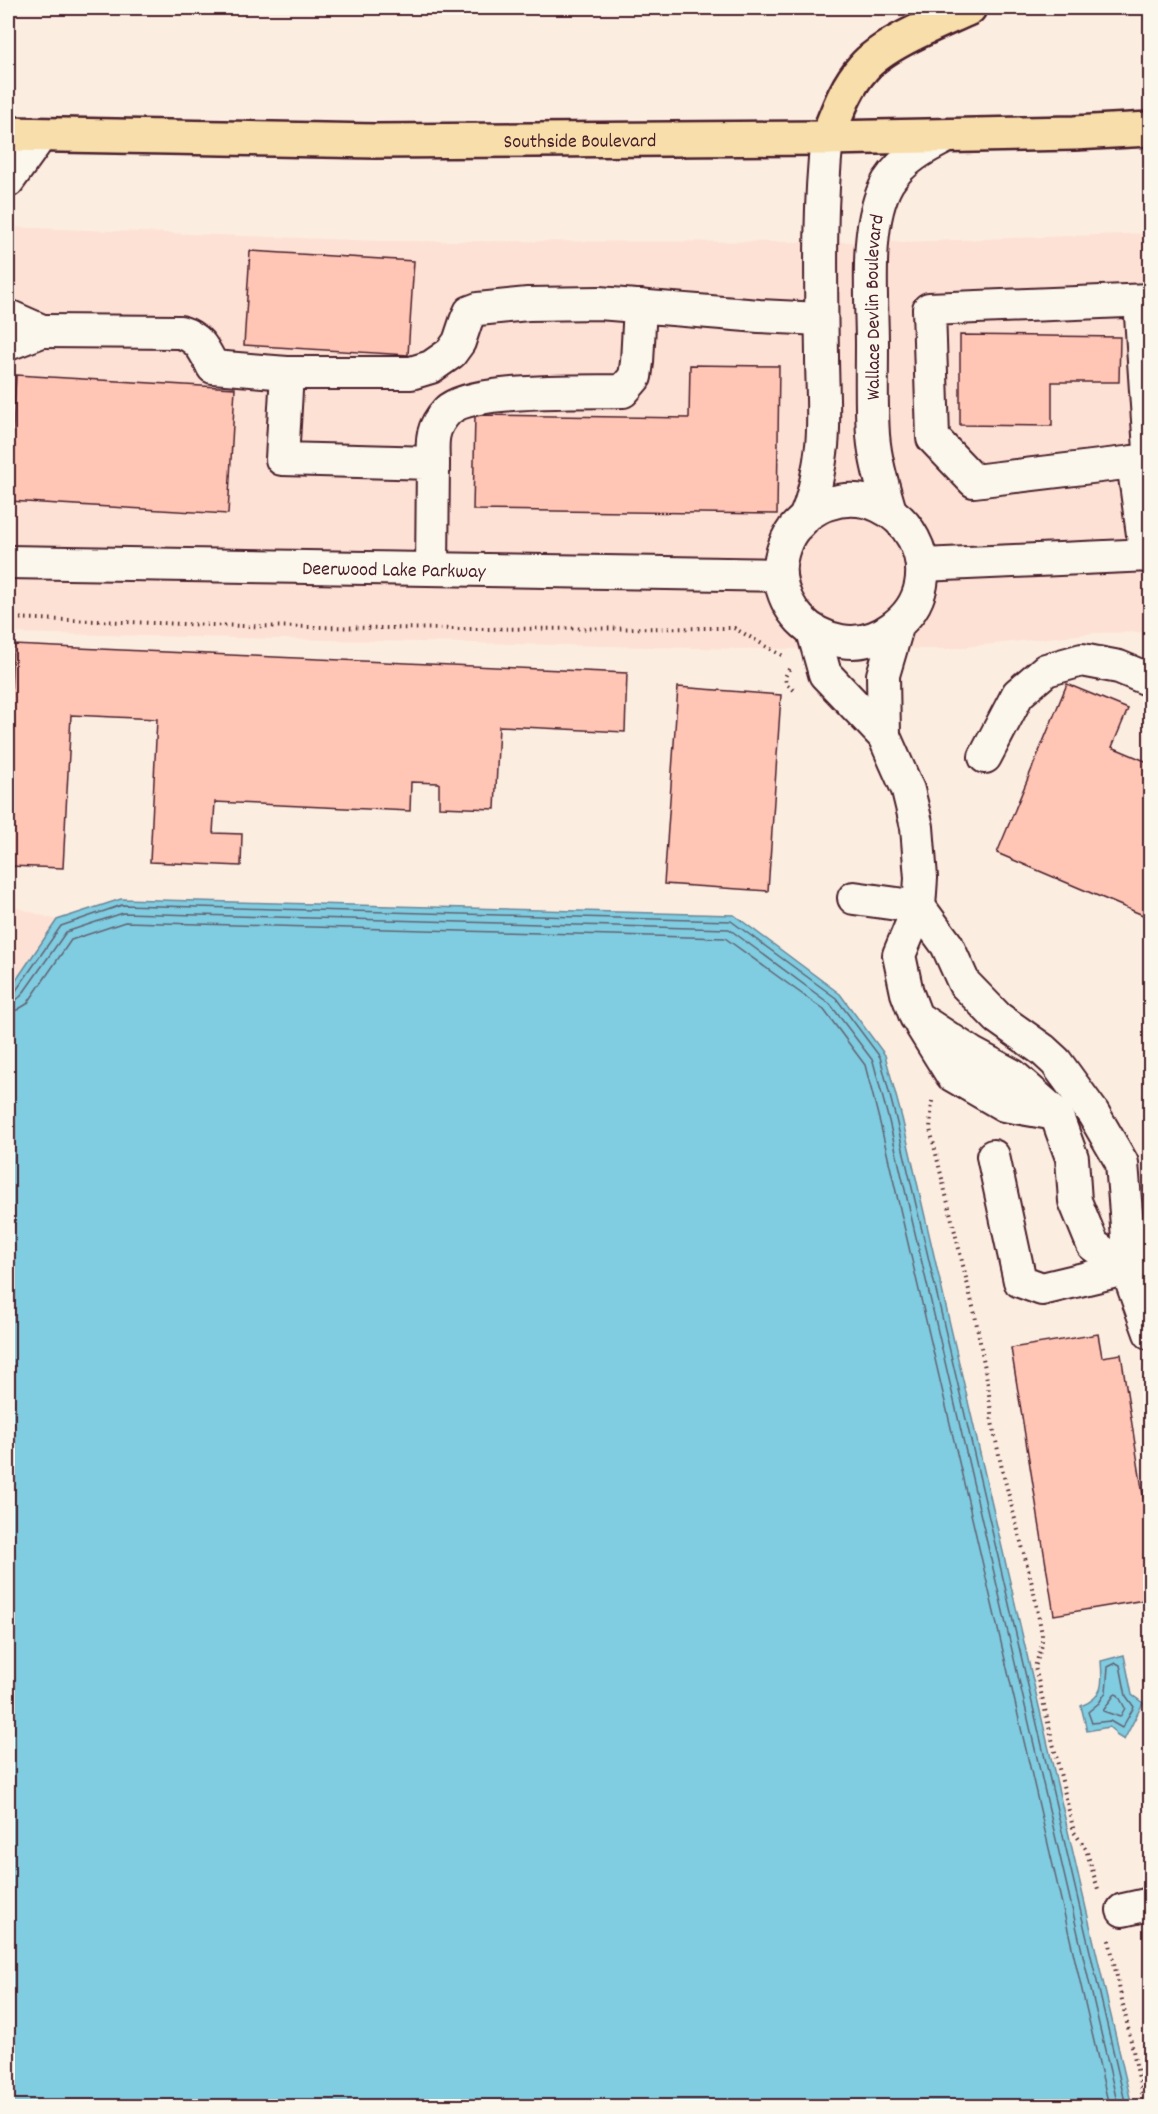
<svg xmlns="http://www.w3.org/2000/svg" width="1158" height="2114" font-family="Dekko,sans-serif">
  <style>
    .built { fill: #fde1d4 }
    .water { fill: #80cce0; stroke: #6a8798; stroke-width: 1.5 }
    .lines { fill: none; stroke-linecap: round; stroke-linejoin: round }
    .shore { stroke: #606473; stroke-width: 1.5 }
    .building { fill: #ffc5b5; stroke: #4a1f2b; stroke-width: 1.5 }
    .minor-casing { stroke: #4a1f2b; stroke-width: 36 }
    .highway-casing { stroke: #4a1f2b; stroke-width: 38 }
    .path { stroke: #4a1f2b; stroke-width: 4; stroke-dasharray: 1.5 4.5; stroke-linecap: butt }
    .minor { stroke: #fbf7ec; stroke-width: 32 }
    .highway { stroke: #f8deab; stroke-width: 33 }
    .labels { text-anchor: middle; stroke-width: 6; stroke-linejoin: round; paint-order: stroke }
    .street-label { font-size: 20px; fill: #4a1f2b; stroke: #fbf7ec }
  </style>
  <rect width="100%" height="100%" fill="#fcede1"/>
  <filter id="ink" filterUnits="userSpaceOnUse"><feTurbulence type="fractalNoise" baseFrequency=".0167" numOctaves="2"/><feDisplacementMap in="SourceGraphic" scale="12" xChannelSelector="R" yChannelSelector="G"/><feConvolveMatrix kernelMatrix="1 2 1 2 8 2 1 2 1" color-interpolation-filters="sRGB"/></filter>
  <g filter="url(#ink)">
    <g class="built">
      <path d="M8,227L378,241L904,242L1150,233V632L1095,633L946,649H745L8,633Z"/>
      <path d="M8,905L57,920L8,992Z"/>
    </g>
    <g class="water">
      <path d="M121,899L734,915L840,994L885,1055L902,1118L1132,2106H8V992L57,920Z"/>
      <path d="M1124,1655L1132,1695L1143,1703L1124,1740L1116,1735L1115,1732L1109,1727L1087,1731L1081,1706C1104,1697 1103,1684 1101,1661Z"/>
    </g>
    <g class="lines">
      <g class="shore">
        <path d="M8,995L15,992L61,926L122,905L731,921L836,998L880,1057L896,1119L1126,2106"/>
        <path d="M8,1002L15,1001L21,996L66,932L123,913L729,929L830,1004L873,1061L889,1121L1118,2106"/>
        <path d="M8,1011L17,1010L27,1004L71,940L125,922L725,938L824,1010L865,1065L880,1123L1109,2106"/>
        <path d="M1116,1663L1120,1665L1126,1696L1134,1707L1122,1728L1110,1721L1092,1723L1088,1712L1099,1703L1106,1692L1108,1667Z"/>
        <path d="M1115,1694L1118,1695L1125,1708L1120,1717L1103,1711Z"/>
      </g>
    </g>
    <g class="building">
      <path d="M250,251L414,261L408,355L244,345Z"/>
      <path d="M960,335L1120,337L1119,382H1052V426L960,425Z"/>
      <path d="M690,365L779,366L777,514L473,510L475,415L689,418Z"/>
      <path d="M16,375L235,388L228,514L9,501Z"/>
      <path d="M13,645L627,673L625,732L499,726L495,809L439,807V783L411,782L410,811L215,802L213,833L242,834L241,866L150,862L157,719L71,715L63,868L8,866V764Z"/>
      <path d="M1067,684L1128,709L1112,747L1150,763V918L997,853Z"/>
      <path d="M678,687L781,695L768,891L664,884Z"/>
      <path d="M1098,1334L1102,1357L1121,1354L1150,1540V1599L1054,1615L1011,1348Z"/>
    </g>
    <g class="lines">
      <defs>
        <g id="minor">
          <path d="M8,181L41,135"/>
          <path d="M1150,300L929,309L933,438L974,481L1150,460"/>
          <path d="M1140,301L1150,450"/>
          <path d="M8,316L42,331L8,344"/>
          <path d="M42,331L180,332C200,338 204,350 213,367L287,373"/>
          <path d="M1133,462L1146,556"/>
          <path d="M433,463C432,441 431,428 447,411C469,388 587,392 623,391L635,377L637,362L640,306"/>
          <path id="s1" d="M890,511C883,487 875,461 873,435C871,405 872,374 872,344C872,297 864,223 888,182C903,159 924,148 948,136"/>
          <path d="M807,515C813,511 820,506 827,504C904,478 959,581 892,628C877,639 859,644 841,641C808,635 785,611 780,577C778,563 784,542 793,530C797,524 805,520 807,513C814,497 820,464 822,446C825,417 822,385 822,356C821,283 819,210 827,138"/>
          <path id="s2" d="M8,562L780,575"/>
          <path d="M922,565L1150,555"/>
          <path d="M432,569L433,463L282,459L287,373H411L431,367L451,353L459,342L466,321L470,312L478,309L528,304L599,303L759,316L821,319"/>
          <path d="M813,631L825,674L884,736L908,790L917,827L921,878L919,907L899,955L907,993L916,1017L971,1053L1012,1075L1056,1114L1072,1158L1075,1201L1093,1245L1127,1269"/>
          <path d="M884,736L883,675L898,624"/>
          <path d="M985,757L1018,694L1046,670L1082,660L1119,667L1150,680"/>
          <path d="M854,898L919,907L947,945L964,983L998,1018L1043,1050L1056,1062L1093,1113L1122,1163L1128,1238L1127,1269L1150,1333"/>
          <path d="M921,1025L952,1075L1004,1105L1056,1114"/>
          <path d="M993,1156L1020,1281L1042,1289L1150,1263"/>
          <path d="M1123,1910L1150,1904"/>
        </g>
        <g id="highway">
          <path id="s3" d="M8,134L375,141L827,138L1074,133L1150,129"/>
          <path d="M827,138C837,114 845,88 863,68C884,43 939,22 969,8"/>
        </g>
      </defs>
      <use href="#minor" class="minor-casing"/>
      <use href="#highway" class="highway-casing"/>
      <g class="path">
        <path d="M8,618L243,626L460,629L734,628L785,657"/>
        <path d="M789,669L785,677L786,683L796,692"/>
        <path d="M932,1101L930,1129L975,1315L988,1385L992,1422L1002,1469L1033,1588L1042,1634V1645L1035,1667L1074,1832L1086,1849L1098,1889"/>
        <path d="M1109,1940L1145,2106"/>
      </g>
      <use href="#minor" class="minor"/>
      <use href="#highway" class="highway"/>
    </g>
  </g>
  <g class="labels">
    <g class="street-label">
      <text dy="7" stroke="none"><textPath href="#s3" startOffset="572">Southside Boulevard</textPath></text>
      <text dy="7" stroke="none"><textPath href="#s1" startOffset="206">Wallace Devlin Boulevard</textPath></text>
      <text dy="7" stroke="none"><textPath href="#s2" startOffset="386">Deerwood Lake Parkway</textPath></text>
    </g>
  </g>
  <rect width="1158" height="2114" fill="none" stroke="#fbf7ec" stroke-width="30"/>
  <rect x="15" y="15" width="1128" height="2084" fill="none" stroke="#4a1f2b" stroke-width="2" filter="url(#ink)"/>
</svg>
